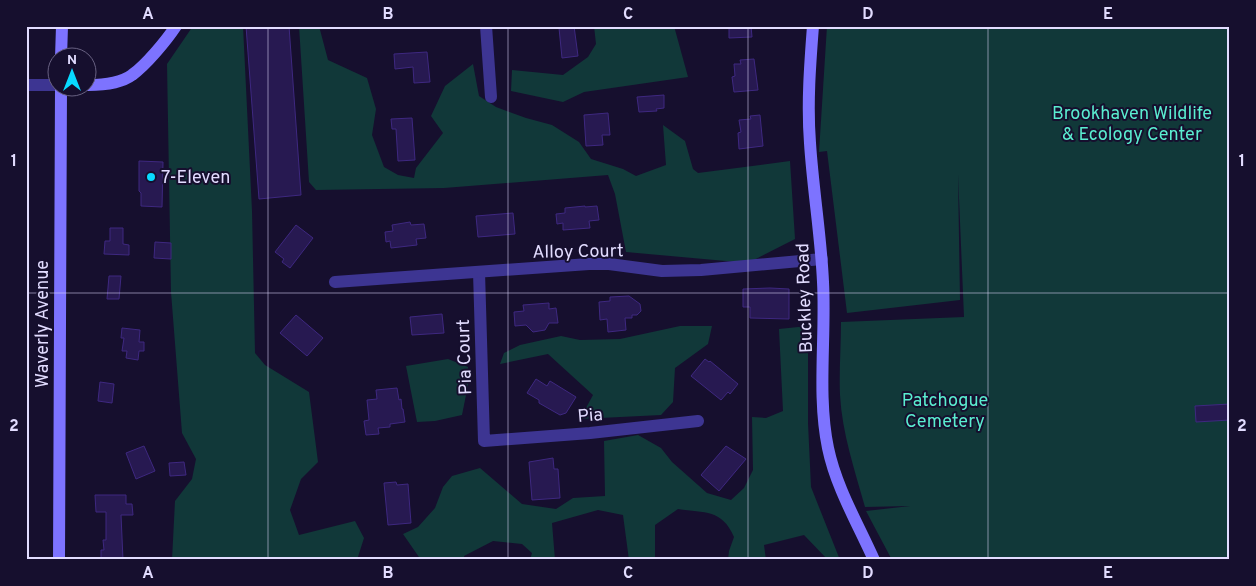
<svg xmlns="http://www.w3.org/2000/svg" width="1256" height="586" font-family="Overpass,sans-serif">
  <style>
    .green { fill: #113839 }
    .building { fill: #271951; stroke: #3e2880 }
    .lines { fill: none; stroke-linecap: round; stroke-linejoin: round }
    .street { stroke: #3d3592; stroke-width: 12 }
    .secondary { stroke: #7d73ff; stroke-width: 12 }
    .grid { fill: none; stroke: #e2dcff; stroke-width: 1; stroke-opacity: 0.55 }
    .poi-dot { fill: #08daff; stroke: #160f2e; stroke-width: 2 }
    .labels { text-anchor: middle; stroke-width: 4; stroke-linejoin: round; paint-order: stroke }
    .park-label { font-size: 18px; fill: #5aedd0; stroke: #160f2e }
    .poi-label { font-size: 18px; fill: #e2dcff; stroke: #160f2e; text-anchor: start }
    .street-label { font-size: 18px; fill: #e2dcff; stroke: #160f2e }
    .neatline { fill: none; stroke: #e2dcff; stroke-width: 2 }
    .grid-label { font-size: 16px; text-anchor: middle; font-weight: bold; fill: #e2dcff }
  </style>
  <rect width="100%" height="100%" fill="#160f2e"/>
  <g class="green">
    <path d="M193,26H243L252,211L255,353L265,365L309,392L318,462L301,479L290,510L299,535L355,521L364,538L357,560H172L175,501L192,479L196,459L182,433L171,292L167,64Z"/>
    <path d="M299,26H319L328,60L367,78L376,109L372,135L384,167L398,175L414,178L416,168L443,133L431,116L445,86L473,64L479,96L496,107L526,118L552,125L579,142L591,159L623,169L636,176L666,165L663,125L685,141L693,169L698,173L790,161L795,239L748,263L626,252L615,194L608,175L444,188L316,190L309,182Z"/>
    <path d="M594,26H674L688,77L584,92L563,102L511,91L512,70L563,75L588,57L596,44Z"/>
    <path d="M827,26H1230V560H892L866,511L910,506L865,507C855,471 842,433 840,395C839,371 841,346 841,322L964,317L958,174L960,300L847,313L827,151L819,152Z"/>
    <path d="M680,326H712L708,344L675,368L673,402L661,415L580,419L593,395L548,354L500,364L504,353L520,345L561,336L580,340L620,339Z"/>
    <path d="M808,326V423L811,487L840,560H828L804,535L764,545L766,560H728L729,551L734,537C722,509 705,513 678,509L655,525V560H629L623,515L598,510L552,523L555,560H530L532,553L522,544L493,541L464,556V560H421L403,534L418,527L435,508L443,487L452,476L480,468L522,504L556,509L573,498L605,496L604,441L638,435L661,448L672,462L707,493L731,500L744,488L753,470L752,417L766,418L783,411L779,329Z"/>
    <path d="M448,359L468,367V385L462,415L435,421L417,422L406,366Z"/>
  </g>
  <g class="building">
    <path d="M246,26H289L301,195L259,199Z"/>
    <path d="M574,26L578,56L562,58L559,28Z"/>
    <path d="M729,26H751L752,37L729,38Z"/>
    <path d="M427,52L430,82L414,83L413,67L395,69L394,54Z"/>
    <path d="M754,59L758,90L734,92L732,77L735,76L734,64H741L740,60Z"/>
    <path d="M664,95V108L656,109L657,111L639,112L637,97Z"/>
    <path d="M608,113L610,135H602L603,145L586,146L584,115Z"/>
    <path d="M760,115L763,146L739,149L738,133L741,132L739,120L751,119L750,116Z"/>
    <path d="M412,118L415,160L398,161L396,129H392L391,119Z"/>
    <path d="M139,161L163,162L162,207L141,206V193L139,191Z"/>
    <path d="M585,206V207L597,206L599,220L589,221L590,228L563,230V223L557,224L556,214L565,213V208Z"/>
    <path d="M513,213L515,234L478,237L476,216Z"/>
    <path d="M410,222L411,225L424,224L426,238L416,239L417,245L391,248L390,241L386,242L385,232L393,231L392,225Z"/>
    <path d="M296,225L313,238L290,268L282,262L284,259L275,252Z"/>
    <path d="M110,228H123V244L129,245V255L104,254L105,241H110Z"/>
    <path d="M155,242L171,243V259L154,258Z"/>
    <path d="M109,276H121L119,299H107Z"/>
    <path d="M770,288L789,289V319L750,318V307H743V289Z"/>
    <path d="M629,296L640,304L641,311L637,315H632V318H625L626,330L608,332L607,319L600,320L599,302L610,301V297Z"/>
    <path d="M549,303V309L556,308L558,323H549L545,330L533,332L526,325L515,326L514,312L524,311L523,305Z"/>
    <path d="M442,314L444,333L412,335L410,317Z"/>
    <path d="M296,315L323,338L307,356L280,333Z"/>
    <path d="M122,328L140,330L139,342H144V351H139L138,360L126,358L127,351H122L124,338H121Z"/>
    <path d="M705,359L709,362L710,361L738,384L730,394L728,392L721,400L691,376Z"/>
    <path d="M536,379L547,386L550,381L576,397L566,413L560,415L539,403V400L527,393Z"/>
    <path d="M100,382L114,384L112,403L98,401Z"/>
    <path d="M397,388L399,400L401,399L402,409H403L405,422L390,424V427L378,428L379,434L366,435L364,421L369,420L367,400L377,399L376,390Z"/>
    <path d="M1230,404V420L1196,422L1195,406Z"/>
    <path d="M144,446L155,471L136,479L126,453Z"/>
    <path d="M726,446L746,459L719,491L701,475Z"/>
    <path d="M553,458L554,469H558L560,498L532,500L529,462Z"/>
    <path d="M184,462L186,475L170,476L169,463Z"/>
    <path d="M396,482L397,485L408,484L411,523L388,525L384,483Z"/>
    <path d="M95,495H126V504H132L133,515H121L123,560H101V550H104L103,540H106V512H96Z"/>
  </g>
  <g class="lines">
    <g class="street">
      <path d="M486,26L491,97"/>
      <path d="M26,85H58"/>
      <path d="M479,272L484,441L590,433L698,421"/>
      <path d="M335,282L589,264H609L662,271L701,270L822,259"/>
    </g>
    <g class="secondary">
      <path d="M813,26C810,65 807,104 810,143C813,190 821,236 823,282C826,337 817,395 828,448C836,487 858,524 874,560"/>
      <path d="M61,58L62,26"/>
      <path d="M88,85C102,85 120,84 132,75C146,65 166,41 176,26"/>
      <path d="M59,560L61,88"/>
    </g>
  </g>
  <path class="grid" d="M268,26V560M508,26V560M748,26V560M988,26V560M26,293H1230"/>
  <circle class="poi-dot" cx="151" cy="177" r="5"/>
  <g class="labels">
    <g class="park-label">
      <text x="1132" y="119">Brookhaven Wildlife<tspan x="1132" dy="21">&amp; Ecology Center</tspan></text>
      <text x="945" y="406">Patchogue<tspan x="945" dy="21">Cemetery</tspan></text>
    </g>
    <g class="poi-label">
      <text x="161" y="183">7-Eleven</text>
    </g>
    <g class="street-label">
      <text transform="translate(578 251) rotate(-1)" y="6">Alloy Court</text>
      <text transform="translate(804 298) rotate(-92)" y="6">Buckley Road</text>
      <text transform="translate(42 324) rotate(-90)" y="6">Waverly Avenue</text>
      <text transform="translate(464 357) rotate(-92)" y="6">Pia Court</text>
      <text transform="translate(590 415) rotate(-5)" y="6">Pia</text>
    </g>
  </g>
  <rect width="1256" height="586" fill="none" stroke="#160f2e" stroke-width="55"/>
  <g transform="translate(72 72)"><circle r="24" fill="#160f2e" stroke="#686182"/>
  <path d="M0-4L9 19L0 12L-9 19Z" fill="#08daff"/>
  <text y="-8" font-size="14" font-weight="bold" text-anchor="middle" fill="#e2dcff">N</text>
  </g>
  <rect x="28" y="28" width="1200" height="530" class="neatline"/>
  <g class="grid-label">
    <text x="148" y="19">A</text>
    <text x="388" y="19">B</text>
    <text x="628" y="19">C</text>
    <text x="868" y="19">D</text>
    <text x="1108" y="19">E</text>
    <text x="14" y="166">1</text>
    <text x="1242" y="166">1</text>
    <text x="14" y="431">2</text>
    <text x="1242" y="431">2</text>
    <text x="148" y="578">A</text>
    <text x="388" y="578">B</text>
    <text x="628" y="578">C</text>
    <text x="868" y="578">D</text>
    <text x="1108" y="578">E</text>
  </g>
</svg>
